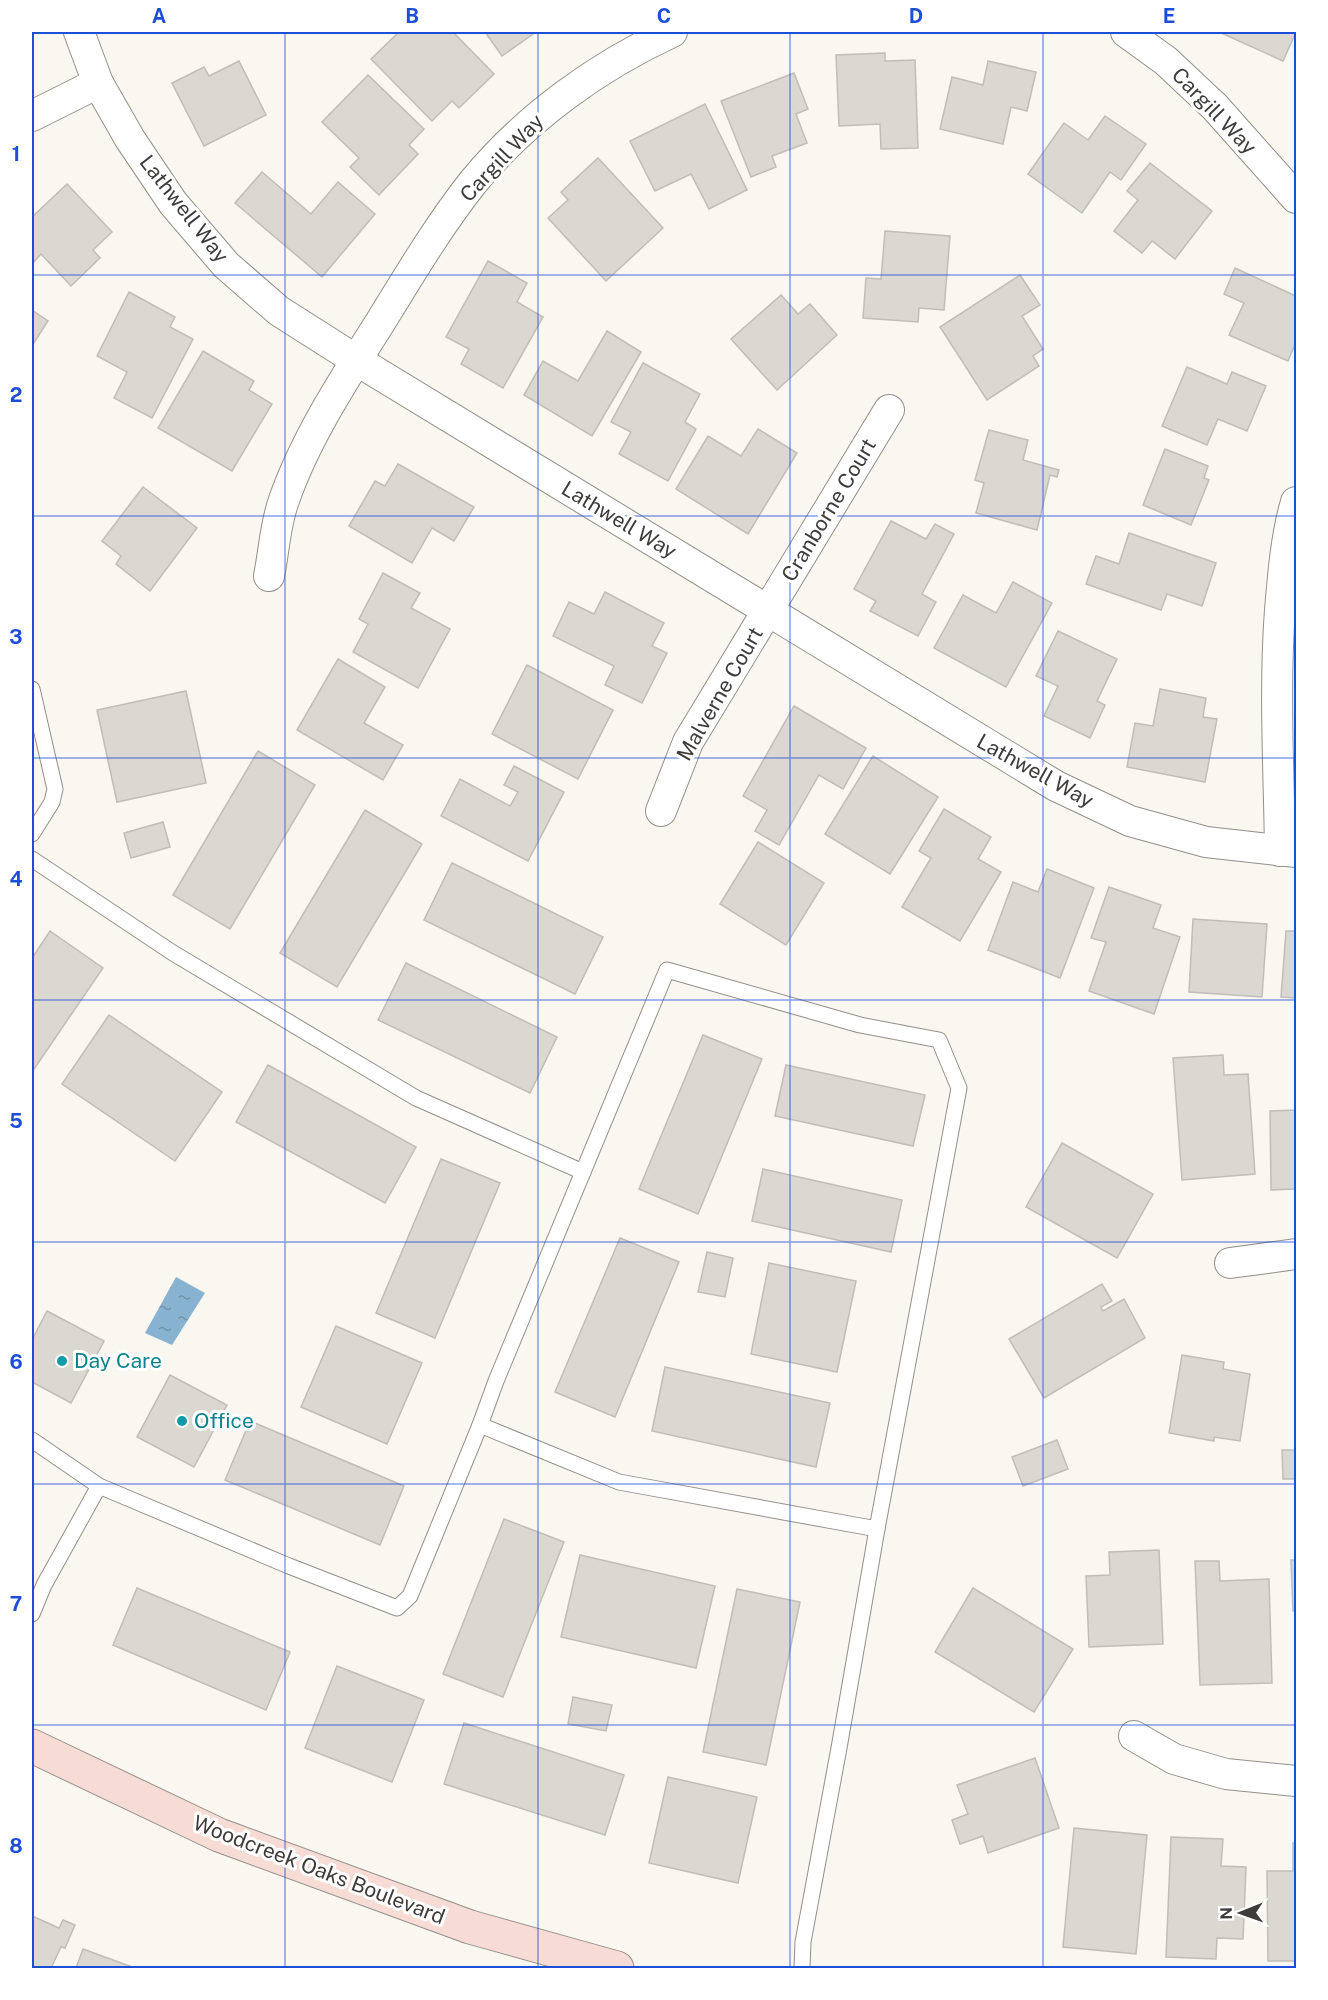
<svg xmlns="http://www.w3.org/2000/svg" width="1328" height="2000" font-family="'Public Sans',sans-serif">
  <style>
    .water { fill: url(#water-ripples) }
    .building { fill: #dbd7d1; stroke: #c1bdb8; stroke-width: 1.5 }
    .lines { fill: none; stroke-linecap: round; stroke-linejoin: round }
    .service-casing { stroke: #938f8b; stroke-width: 17 }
    .minor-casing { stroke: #938f8b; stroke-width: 32 }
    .secondary-casing { stroke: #938f8b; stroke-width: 35 }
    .service { stroke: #fff; stroke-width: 15 }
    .minor { stroke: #fff; stroke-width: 30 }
    .secondary { stroke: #f6dcd5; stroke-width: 33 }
    .grid { fill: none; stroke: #1d4ed8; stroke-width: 1.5; stroke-opacity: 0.55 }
    .culture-dot { fill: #0f9aa8; stroke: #fff; stroke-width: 2 }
    .labels { text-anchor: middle; stroke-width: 6; stroke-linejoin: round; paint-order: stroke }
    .street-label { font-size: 21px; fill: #3e3c3a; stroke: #fff }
    .culture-label { font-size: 21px; fill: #0d838f; stroke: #fff; text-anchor: start }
    .neatline { fill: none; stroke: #1d4ed8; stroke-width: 2 }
    .grid-label { font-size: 20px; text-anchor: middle; font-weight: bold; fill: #1d4ed8 }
  </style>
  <defs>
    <pattern id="water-ripples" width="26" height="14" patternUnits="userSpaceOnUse" patternTransform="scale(1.5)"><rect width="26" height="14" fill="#87b3d0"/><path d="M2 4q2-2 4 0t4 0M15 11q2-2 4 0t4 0" fill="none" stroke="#7093aa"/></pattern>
  </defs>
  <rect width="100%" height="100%" fill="#faf6f0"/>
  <path class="water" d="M176,1277L205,1293L172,1345L145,1333Z"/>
  <g class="building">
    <path d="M399,32H453L494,74L459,108L452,101L432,121L371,59Z"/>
    <path d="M485,32H536L502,56Z"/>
    <path d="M1219,32H1296L1283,61Z"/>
    <path d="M885,53V61L915,60L918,148L881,149L880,124L839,126L836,55Z"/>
    <path d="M239,61L266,115L204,146L172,83L204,67L209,76Z"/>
    <path d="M988,61L1036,72L1027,111L1011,107L1003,144L940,129L952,77L983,85Z"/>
    <path d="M794,73L808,109L796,114L807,143L772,156L776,167L751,177L721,101Z"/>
    <path d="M368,75L424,129L409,145L418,154L379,195L350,167L359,158L322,122Z"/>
    <path d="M705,104L747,190L709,209L691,174L655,191L630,141Z"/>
    <path d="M1105,116L1146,144L1121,180L1110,172L1082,213L1028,174L1064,123L1088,140Z"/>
    <path d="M598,158L663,228L606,281L548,218L568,200L561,192Z"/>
    <path d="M1150,163L1212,211L1175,259L1152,241L1142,253L1114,231L1138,200L1127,191Z"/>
    <path d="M262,172L311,214L338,182L375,214L322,277L235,203Z"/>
    <path d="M67,184L112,232L93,250L100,258L71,286L41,254L32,264V217Z"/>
    <path d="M885,231L950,236L944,310L919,308L918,322L863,318L866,278L881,279Z"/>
    <path d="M488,261L527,283L517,302L543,317L503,388L461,364L469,349L446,337Z"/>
    <path d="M1235,268L1296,296V342L1288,361L1229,335L1244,303L1224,294Z"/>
    <path d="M1020,275L1040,305L1022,316L1043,349L1033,356L1039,366L987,400L940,327Z"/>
    <path d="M129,292L175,317L170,327L193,339L152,418L114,398L127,372L97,356Z"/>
    <path d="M781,295L798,314L810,304L837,335L777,390L731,339Z"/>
    <path d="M32,310L48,321L32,346Z"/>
    <path d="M607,331L641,352L592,436L524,395L543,361L578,381Z"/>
    <path d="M203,351L254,381L249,390L272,404L232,471L158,428Z"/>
    <path d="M643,363L700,394L685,422L696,429L668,481L619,454L631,432L611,422Z"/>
    <path d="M1187,367L1227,384L1232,372L1266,386L1247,431L1218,419L1207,445L1162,426Z"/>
    <path d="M758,429L797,453L748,534L676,489L708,436L741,456Z"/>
    <path d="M989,430L1028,440L1023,460L1059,470L1057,477L1050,475L1037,530L976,513L984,483L975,480Z"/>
    <path d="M1165,449L1208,466L1204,478L1209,480L1191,525L1143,505Z"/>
    <path d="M398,464L474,507L454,541L432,528L412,563L349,526L375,481L385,486Z"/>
    <path d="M143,487L197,528L150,591L116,564L121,556L102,541Z"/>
    <path d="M891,521L926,539L935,524L954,534L922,594L936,602L918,636L870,611L876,601L854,589Z"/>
    <path d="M1129,533L1216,563L1202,606L1167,594L1161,610L1086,584L1096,556L1119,564Z"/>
    <path d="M383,573L420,593L411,608L450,629L418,688L353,652L368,624L359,619Z"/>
    <path d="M1013,582L1052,603L1006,687L934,648L963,595L996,613Z"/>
    <path d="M605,592L664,623L652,646L667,653L642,703L605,685L614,666L553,636L569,602L594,614Z"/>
    <path d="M1058,631L1117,659L1097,701L1105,705L1090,738L1044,716L1058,686L1036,676Z"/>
    <path d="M338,659L385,687L364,723L403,745L383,780L297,730Z"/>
    <path d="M527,665L613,710L578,779L492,734Z"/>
    <path d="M1160,689L1206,698L1203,717L1217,719L1205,782L1127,767L1135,723L1153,726Z"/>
    <path d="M186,691L206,783L117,802L97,710Z"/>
    <path d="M794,706L866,748L843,789L819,775L779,845L755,831L767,810L743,796Z"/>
    <path d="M258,751L315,785L230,929L173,895Z"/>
    <path d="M873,756L938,797L890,874L825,834Z"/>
    <path d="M514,766L564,792L528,861L441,816L460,779L510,806L518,792L504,785Z"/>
    <path d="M944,809L991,837L978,859L1001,872L960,941L902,907L931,858L919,851Z"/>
    <path d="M365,810L422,844L337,987L280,953Z"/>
    <path d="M163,822L170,847L131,858L124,833Z"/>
    <path d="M758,842L824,883L786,945L720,904Z"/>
    <path d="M452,863L603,937L575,994L424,920Z"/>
    <path d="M1047,869L1094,888L1060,978L988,950L1013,882L1038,892Z"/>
    <path d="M1109,887L1161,905L1153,928L1180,937L1154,1014L1089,991L1106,942L1091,938Z"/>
    <path d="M1193,919L1267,924L1262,997L1189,992Z"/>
    <path d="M50,931L103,968L32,1072V958Z"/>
    <path d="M1286,931H1296V998L1281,997Z"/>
    <path d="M406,963L557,1037L530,1093L378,1020Z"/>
    <path d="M109,1015L222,1092L175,1161L62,1084Z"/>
    <path d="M703,1035L762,1059L698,1214L639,1189Z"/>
    <path d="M1223,1055L1224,1075L1248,1074L1255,1174L1182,1180L1173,1058Z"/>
    <path d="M268,1065L416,1147L385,1203L236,1122Z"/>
    <path d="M786,1065L925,1095L913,1146L775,1116Z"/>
    <path d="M1296,1110V1189L1271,1190L1270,1111Z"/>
    <path d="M1062,1143L1153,1194L1117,1258L1026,1207Z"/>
    <path d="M441,1159L500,1183L435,1338L376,1313Z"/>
    <path d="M763,1169L902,1200L891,1252L752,1221Z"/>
    <path d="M620,1238L679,1262L615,1417L555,1392Z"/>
    <path d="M707,1252L733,1258L725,1297L698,1292Z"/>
    <path d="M769,1263L856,1281L837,1372L751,1354Z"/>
    <path d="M1102,1284L1112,1301L1101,1307L1103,1311L1124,1299L1145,1338L1044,1398L1009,1339Z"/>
    <path d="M47,1311L104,1341L71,1403L32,1382V1340Z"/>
    <path d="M336,1326L422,1363L387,1444L301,1407Z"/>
    <path d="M1182,1355L1224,1362L1223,1369L1250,1374L1240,1441L1214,1437V1441L1169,1433Z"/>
    <path d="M665,1367L830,1403L816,1467L652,1431Z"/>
    <path d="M170,1375L227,1405L194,1467L137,1437Z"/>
    <path d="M250,1421L404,1486L380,1545L225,1480Z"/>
    <path d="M1057,1440L1068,1469L1023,1486L1012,1457Z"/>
    <path d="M1282,1450H1296V1479H1283Z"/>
    <path d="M504,1519L564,1542L503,1697L443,1674Z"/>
    <path d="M1159,1550L1163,1644L1089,1647L1086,1576L1110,1575L1109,1552Z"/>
    <path d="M580,1555L715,1586L696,1668L561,1637Z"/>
    <path d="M1291,1560H1296V1611H1293Z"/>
    <path d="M1195,1561H1219L1220,1581L1269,1579L1272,1683L1200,1685Z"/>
    <path d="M137,1588L290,1652L266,1710L113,1645Z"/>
    <path d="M973,1588L1073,1649L1034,1712L935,1652Z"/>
    <path d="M737,1589L800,1602L766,1765L703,1752Z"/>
    <path d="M337,1666L424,1700L392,1782L305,1748Z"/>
    <path d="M573,1697L612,1705L606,1731L568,1724Z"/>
    <path d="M464,1723L624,1775L605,1835L444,1784Z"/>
    <path d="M1035,1758L1059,1828L988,1853L983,1836L960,1844L952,1820L968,1814L957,1785Z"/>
    <path d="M668,1777L757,1797L738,1883L649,1863Z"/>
    <path d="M1074,1828L1147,1835L1136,1954L1063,1947Z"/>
    <path d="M1171,1837L1223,1839L1221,1866L1246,1867L1243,1939L1217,1938L1216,1959L1166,1957Z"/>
    <path d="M1293,1843H1296V1961H1268L1267,1871H1293Z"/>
    <path d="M32,1916L59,1928L63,1920L75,1925L65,1948L61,1947L51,1968H32Z"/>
    <path d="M83,1949L135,1968H76Z"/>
  </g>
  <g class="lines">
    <defs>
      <g id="service">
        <path d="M32,689L55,789L52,802L32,834"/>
        <path d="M32,859L173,953L416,1098L583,1172"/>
        <path d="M480,1425L619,1482L877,1529"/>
        <path d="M32,1440L99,1486L289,1566L397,1608L410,1596L480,1425L496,1381L667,970L860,1025L939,1040L959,1088L877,1529L839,1748L803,1942L802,1968"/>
        <path d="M32,1614L44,1585L99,1486"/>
      </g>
      <g id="minor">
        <path d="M79,32L98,83L130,139L173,203L226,265L279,311L356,360L1056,786L1130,821L1206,842L1296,852"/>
        <path d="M1126,32L1166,61L1215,107L1296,198"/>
        <path d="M32,116L98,83"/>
        <path d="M269,576C274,552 275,524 284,500C306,437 345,378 381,321C410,274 439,225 474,181C526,118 598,66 672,32"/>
        <path d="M661,811L688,742L889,410"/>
        <path d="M1280,851C1279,771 1274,690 1280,610C1283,574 1286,536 1296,502"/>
        <path d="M1230,1263L1296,1254"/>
        <path d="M1134,1736L1174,1759L1226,1774L1296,1781"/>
      </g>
      <path id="secondary" d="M32,1746L219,1835L470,1927L617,1968"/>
    </defs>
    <use href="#service" class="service-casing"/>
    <use href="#minor" class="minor-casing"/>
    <use href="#secondary" class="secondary-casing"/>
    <use href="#service" class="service"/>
    <use href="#minor" class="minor"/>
    <use href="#secondary" class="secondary"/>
  </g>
  <path class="grid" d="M285,32V1968M538,32V1968M790,32V1968M1043,32V1968M32,275H1296M32,516H1296M32,758H1296M32,1000H1296M32,1242H1296M32,1484H1296M32,1725H1296"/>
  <g class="culture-dot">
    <circle cx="62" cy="1361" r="6"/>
    <circle cx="182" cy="1421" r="6"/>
  </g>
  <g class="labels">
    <g class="street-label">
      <text transform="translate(1214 111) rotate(46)" y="7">Cargill Way</text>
      <text transform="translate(502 158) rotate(-47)" y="7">Cargill Way</text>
      <text transform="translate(184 209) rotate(52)" y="7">Lathwell Way</text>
      <text transform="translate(829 510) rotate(-59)" y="7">Cranborne Court</text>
      <text transform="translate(619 520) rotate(31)" y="7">Lathwell Way</text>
      <text transform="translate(720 694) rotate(-60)" y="7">Malverne Court</text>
      <text transform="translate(1035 771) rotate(29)" y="7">Lathwell Way</text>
      <text transform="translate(319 1870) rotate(21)" y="7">Woodcreek Oaks Boulevard</text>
    </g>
    <g class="culture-label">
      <text x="74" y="1368">Day Care</text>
      <text x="194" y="1428">Office</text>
    </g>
  </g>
  <rect width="1328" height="2000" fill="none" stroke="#ffffff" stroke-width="66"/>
  <g transform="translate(1241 1913) rotate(269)" stroke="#ffffff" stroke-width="4.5" paint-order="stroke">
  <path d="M0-4.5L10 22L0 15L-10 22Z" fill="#3e3c3a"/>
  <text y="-9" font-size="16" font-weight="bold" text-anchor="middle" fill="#3e3c3a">N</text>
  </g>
  <rect x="33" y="33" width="1262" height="1934" class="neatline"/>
  <g class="grid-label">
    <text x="159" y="23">A</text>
    <text x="412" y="23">B</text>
    <text x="664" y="23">C</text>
    <text x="916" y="23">D</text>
    <text x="1169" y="23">E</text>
    <text x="16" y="161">1</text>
    <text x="16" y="402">2</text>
    <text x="16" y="644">3</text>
    <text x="16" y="886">4</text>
    <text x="16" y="1128">5</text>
    <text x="16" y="1369">6</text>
    <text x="16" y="1611">7</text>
    <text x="16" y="1853">8</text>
  </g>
</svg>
